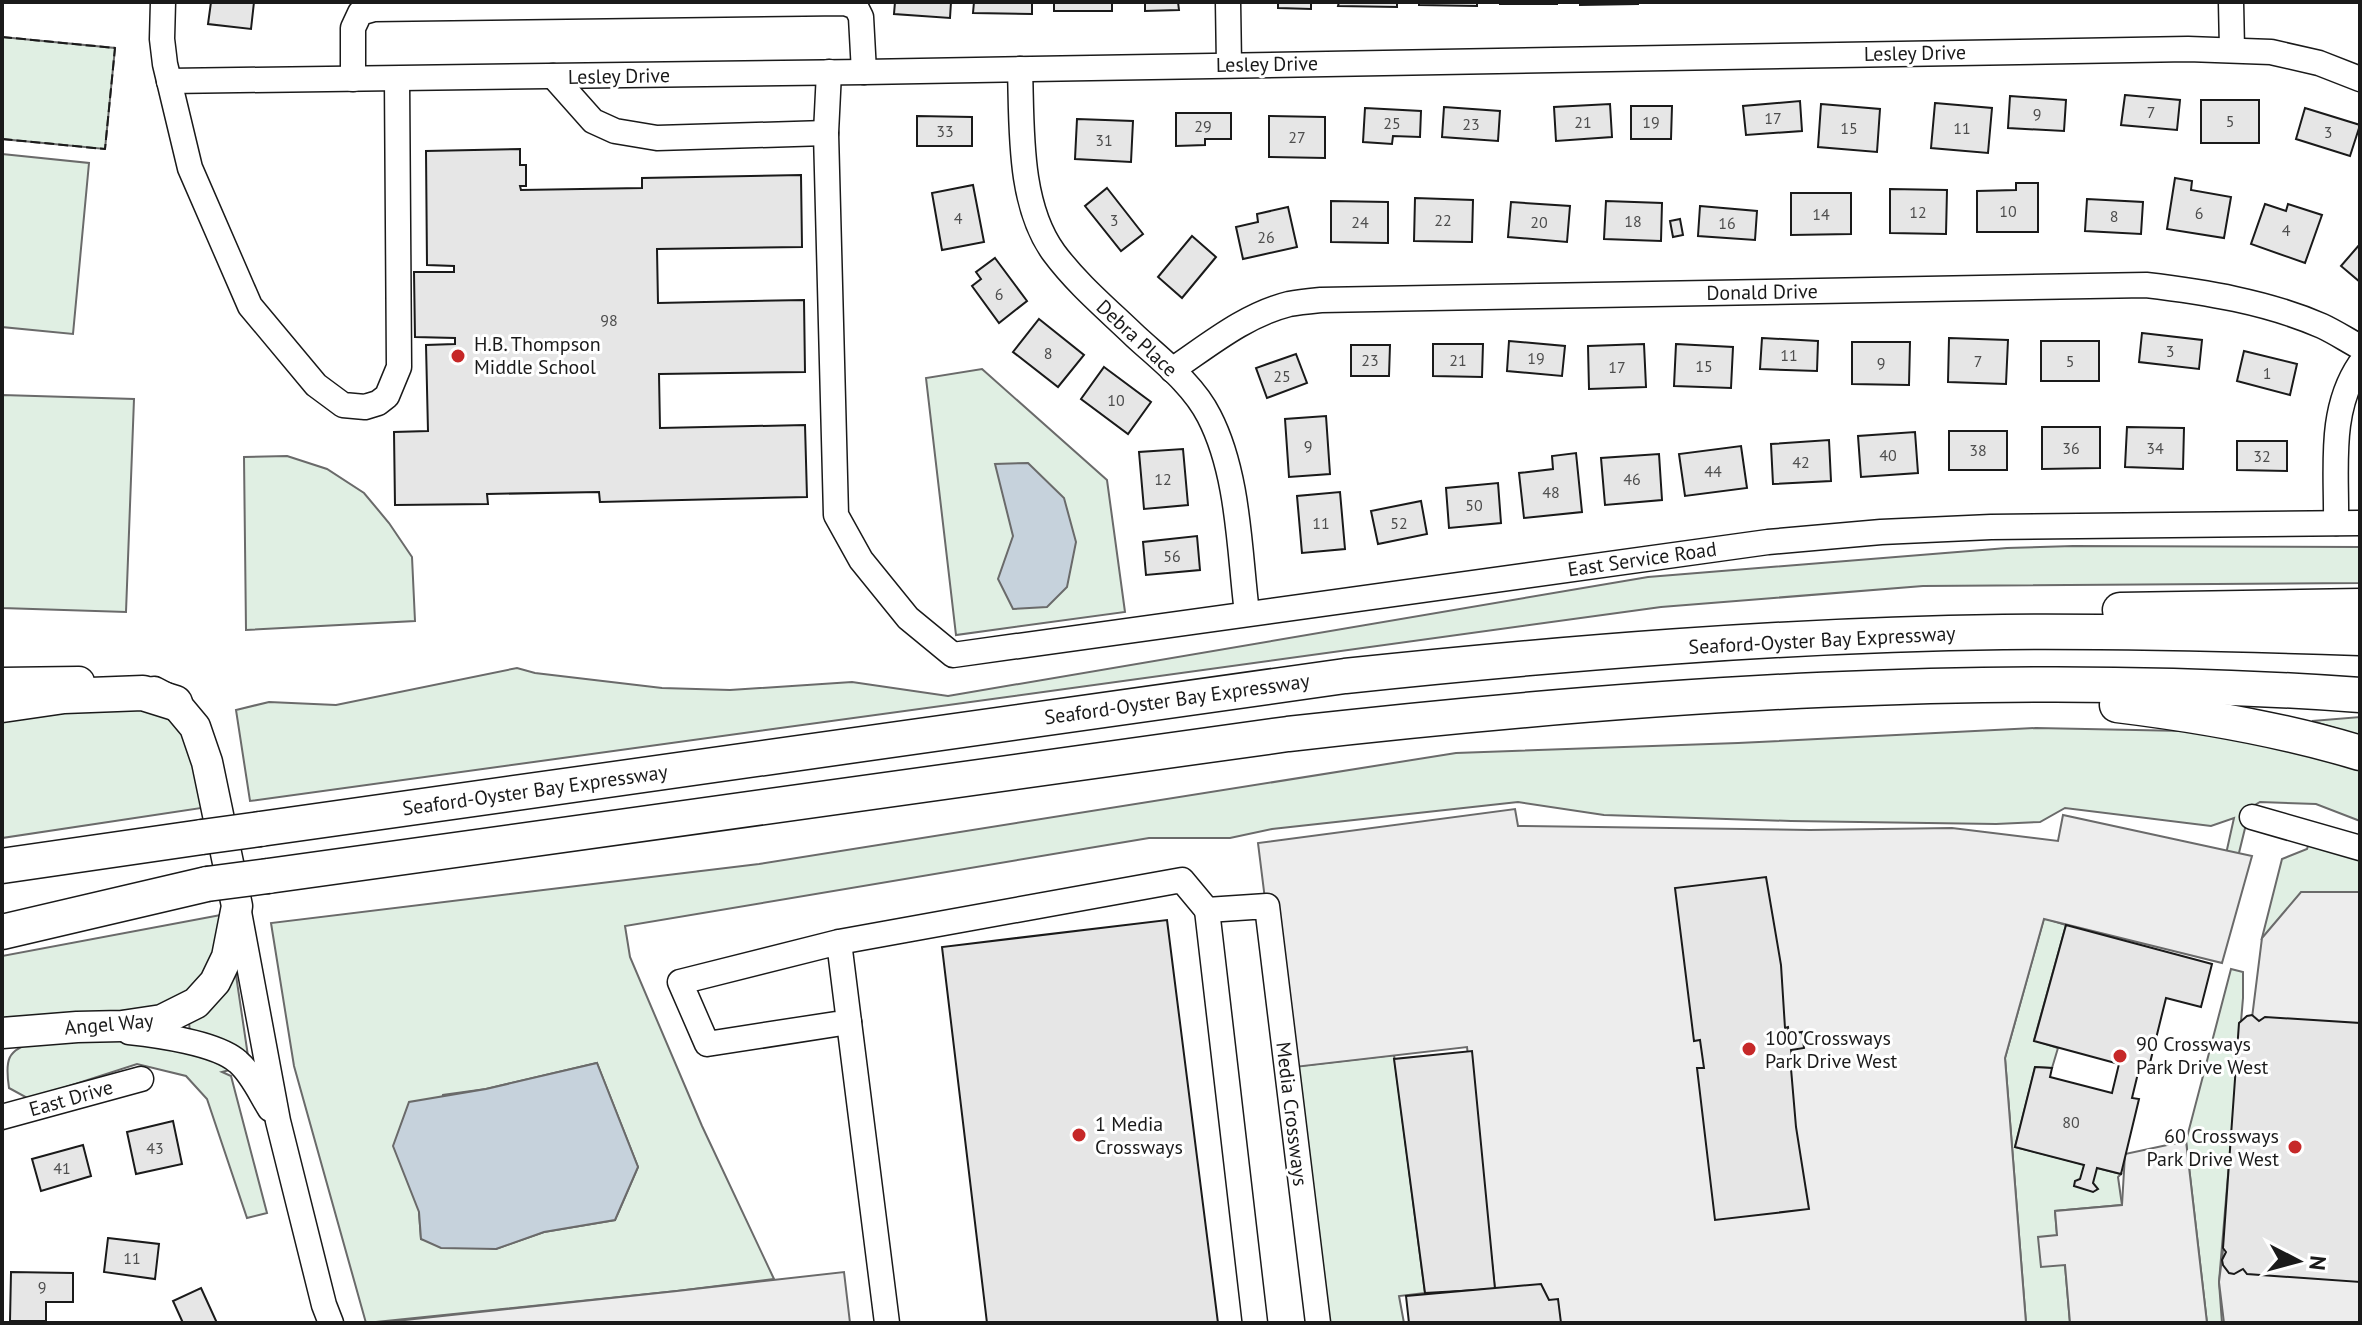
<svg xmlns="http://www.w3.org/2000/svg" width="2362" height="1325" font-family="'PT Sans',sans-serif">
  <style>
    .green { fill: #e0efe3; stroke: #6a6a6a; stroke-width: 2; fill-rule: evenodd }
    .parking { fill: #ededed; stroke: #6a6a6a; stroke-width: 2 }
    .water { fill: #c6d2dc; stroke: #6a6a6a; stroke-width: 2 }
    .building { fill: #e6e6e6; stroke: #1a1a1a; stroke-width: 2 }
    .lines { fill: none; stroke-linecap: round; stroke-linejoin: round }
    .minor-casing { stroke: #1a1a1a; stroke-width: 27 }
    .major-casing { stroke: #1a1a1a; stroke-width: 33 }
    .highway-casing { stroke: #1a1a1a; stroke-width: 37 }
    .minor { stroke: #fff; stroke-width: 24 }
    .major { stroke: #fff; stroke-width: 30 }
    .highway { stroke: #fff; stroke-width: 34 }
    .highway-bridge-casing { stroke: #1a1a1a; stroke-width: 37; stroke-linecap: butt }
    .highway-bridge { stroke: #fff; stroke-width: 34 }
    .fence { stroke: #1a1a1a; stroke-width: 2; stroke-dasharray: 10 4; stroke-linecap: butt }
    .poi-dot { fill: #c62828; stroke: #fff; stroke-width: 3 }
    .labels { text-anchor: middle; stroke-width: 6; stroke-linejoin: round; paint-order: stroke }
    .number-label { font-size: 16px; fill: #4d4d4d }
    .street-label { font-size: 20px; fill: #1a1a1a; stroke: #fff }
    .poi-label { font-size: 20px; fill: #1a1a1a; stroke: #fff; text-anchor: start }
  </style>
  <rect width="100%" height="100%" fill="#fff"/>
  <g class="green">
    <path d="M2,37L115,48L105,149L2,139Z"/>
    <path d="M2,154L89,163L73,334L2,327Z"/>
    <path d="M982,369L1107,480L1125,612L956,635L926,378Z"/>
    <path d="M2,395L134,399L126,612L2,608Z"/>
    <path d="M287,456L327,469L364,493L389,523L412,557L415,621L246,630L244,457Z"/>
    <path d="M2073,546L2360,547V583L1923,586L1661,607L250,801L236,710L269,702L336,705L517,668L535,673L662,688L730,690L852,682L948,696L1648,577L2007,548Z"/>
    <path d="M126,699L164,712L187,735L208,807L2,838V718Z"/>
    <path d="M2360,717V736L2312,721Z"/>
    <path d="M2036,728L2285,733L2360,753V821L2316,804L2260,802L2250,808L2236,865L2224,863L2234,818L2211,826L2065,808L2040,822L1996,824L1791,821L1604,815L1518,802L1272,829L1230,838H1149L625,926L630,957L702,1126L774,1279L677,1291L366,1323L294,1066L271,923L759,864L1456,753L1738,743ZM597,1063L638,1167L615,1220L544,1232L496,1249L421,1239L419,1212L443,1095L486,1089Z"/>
    <path d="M2312,834L2360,850V892L2323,896L2262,938L2282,859L2307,849Z"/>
    <path d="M226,914L219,959L175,1005L2,1024V956Z"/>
    <path d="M2044,918L2066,925L2034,1040L2058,1048L2052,1068L2035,1067L2015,1147L2121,1174L2118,1177L2122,1205L2055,1211L2057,1235L2065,1265L2070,1323H2026L2005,1058Z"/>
    <path d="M2231,969L2243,972V998L2219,1282L2222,1323H2207L2186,1141Z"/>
    <path d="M235,974L236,975L248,1056L190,1033L189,1022Z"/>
    <path d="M126,1040L203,1056L237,1068L222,1072L231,1076L267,1213L247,1218L207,1099L186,1076L137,1064L29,1099L9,1088C5,1061 6,1049 36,1042Z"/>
    <path d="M1394,1055L1425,1293L1399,1296L1404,1323H1321L1291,1067Z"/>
  </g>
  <g class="parking">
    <path d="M1515,809L1518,826L1810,830L1952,828L2058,841L2063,815L2252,856L2222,963L2044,919L2005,1058L2026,1323H1545L1495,1289L1467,1047L1286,1068L1258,843Z"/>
    <path d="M2301,892H2360V1323H2224L2219,1282L2262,938Z"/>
    <path d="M2186,1141L2207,1323H2070L2065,1265L2041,1267L2038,1237L2057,1235L2055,1211L2122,1205L2125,1154Z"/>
    <path d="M844,1272L850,1323H377L677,1291Z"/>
  </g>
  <g class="water">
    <path d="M1028,463L1064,498L1076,542L1067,587L1047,607L1013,609L998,579L1013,536L995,464Z"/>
    <path d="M597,1063L638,1167L615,1220L544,1232L496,1249L441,1248L421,1239L419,1212L393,1146L409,1102L486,1089Z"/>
  </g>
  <g class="building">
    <path d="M211,2H254L251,29L208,24Z"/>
    <path d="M895,2H951L950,18L894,14Z"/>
    <path d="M974,2H1032V14L973,13Z"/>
    <rect x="1054" y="2" width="58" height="9"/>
    <path d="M1145,2H1178L1179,10L1145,11Z"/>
    <path d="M1278,2H1311V9L1278,8Z"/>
    <path d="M1339,2H1397V7L1338,6Z"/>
    <path d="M1419,2H1477V6L1419,5Z"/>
    <rect x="1500" y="2" width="57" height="2"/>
    <path d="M1580,2H1638V4L1580,5Z"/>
    <path d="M2125,95L2180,100L2177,130L2121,125Z"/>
    <path d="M2010,96L2066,100L2064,131L2008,128Z"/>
    <rect x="2201" y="100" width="58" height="43"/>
    <path d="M1800,101L1802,131L1746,135L1743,106Z"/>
    <path d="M1935,103L1992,108L1988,153L1931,148Z"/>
    <path d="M1610,104L1612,137L1556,141L1554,107Z"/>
    <path d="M1821,104L1880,109L1877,152L1818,147Z"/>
    <path d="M1631,106H1672L1671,139H1631Z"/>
    <path d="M1444,107L1500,111L1498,141L1442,137Z"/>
    <path d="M1365,108L1421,111L1420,137L1393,136L1392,144L1363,142Z"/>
    <path d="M2305,108L2360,125L2350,156L2296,139Z"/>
    <path d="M1176,113H1231V139H1205V145L1176,146Z"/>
    <path d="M917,116L972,117V146H917Z"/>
    <path d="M1269,116L1325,117V158L1269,157Z"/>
    <path d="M1077,119L1133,121L1131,162L1075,159Z"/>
    <path d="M520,149V165H526V186H520L521,190L642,188V178L801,175L802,247L657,249L658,303L804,300L805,372L659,374L660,428L805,425L807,497L600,502L599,492L487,494L488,504L395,505L394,432L428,431L426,345L455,344V338L415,337L414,272H454V266L427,265L426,151Z"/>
    <path d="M2175,178L2192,181L2191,190L2231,197L2224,238L2167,229Z"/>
    <path d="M2016,183H2038V232H1977V191L2016,190Z"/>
    <path d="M973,185L984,242L942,250L932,193Z"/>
    <path d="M1107,188L1143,234L1121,251L1085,206Z"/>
    <path d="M1890,189L1947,190L1946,234L1890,233Z"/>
    <path d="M1791,193H1851V234L1791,235Z"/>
    <path d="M1415,198L1473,200L1472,242L1414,241Z"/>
    <path d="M2087,199L2143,202L2141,234L2085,231Z"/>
    <path d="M1331,201L1388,202V243L1331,242Z"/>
    <path d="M1606,201L1662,203L1661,241L1604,239Z"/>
    <path d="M1511,202L1570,206L1567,242L1508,237Z"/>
    <path d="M2265,204L2286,211L2288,204L2322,215L2305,263L2251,244Z"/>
    <path d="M1700,206L1757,211L1755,240L1698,236Z"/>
    <path d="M1288,207L1297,247L1243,259L1236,227L1258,222L1257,214Z"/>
    <path d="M1680,219L1683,235L1673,237L1670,221Z"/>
    <path d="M1192,236L1216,257L1182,298L1158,277Z"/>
    <path d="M2360,244V282L2341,266Z"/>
    <path d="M995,258L1027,301L999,323L972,286L981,279L976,272Z"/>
    <path d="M1039,319L1084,355L1058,387L1013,352Z"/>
    <path d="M2142,333L2202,340L2199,369L2139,362Z"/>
    <path d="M1762,338L1818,341L1817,371L1760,369Z"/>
    <path d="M1949,338L2008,340L2006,384L1948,382Z"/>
    <path d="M1509,341L1565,346L1562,376L1507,371Z"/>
    <rect x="2041" y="341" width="58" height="40"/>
    <path d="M1852,342H1910L1909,385L1852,384Z"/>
    <path d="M1433,344H1483L1482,377L1433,376Z"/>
    <path d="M1644,344L1646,387L1589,389L1588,346Z"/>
    <path d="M1676,344L1733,347L1731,388L1674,386Z"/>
    <path d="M1351,345H1390L1389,376H1351Z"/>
    <path d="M2244,351L2297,364L2290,395L2237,381Z"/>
    <path d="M1296,354L1307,383L1267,398L1256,368Z"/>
    <path d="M1104,367L1151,402L1128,434L1081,399Z"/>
    <path d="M1326,416L1330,474L1289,477L1285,419Z"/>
    <path d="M2042,427H2100V468L2042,469Z"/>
    <path d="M2127,427L2184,428L2183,469L2125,467Z"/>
    <rect x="1949" y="431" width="58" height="39"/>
    <path d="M1915,432L1918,473L1861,477L1858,436Z"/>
    <path d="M1829,440L1831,481L1773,484L1771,444Z"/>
    <path d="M2237,441H2287V471L2237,470Z"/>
    <path d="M1741,446L1747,488L1685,496L1679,454Z"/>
    <path d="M1183,449L1188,505L1144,509L1139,452Z"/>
    <path d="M1576,453L1582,512L1524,518L1519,473L1553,469L1552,456Z"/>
    <path d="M1659,454L1662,500L1605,505L1601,458Z"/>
    <path d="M1498,483L1501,523L1449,528L1446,488Z"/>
    <path d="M1340,492L1345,549L1302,553L1297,496Z"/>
    <path d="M1421,501L1427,534L1378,544L1371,511Z"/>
    <path d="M1197,536L1200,570L1146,575L1143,542Z"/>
    <path d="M1766,877L1781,965L1785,1028L1788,1027L1789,1034L1802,1032L1804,1048L1791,1050L1792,1057H1790L1796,1127L1809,1209L1715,1220L1697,1068H1704L1700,1040L1694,1041L1675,888Z"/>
    <path d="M1167,920L1218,1323H987L942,947Z"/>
    <path d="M2066,925L2212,964L2201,1007L2166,998L2148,1071L2139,1069L2132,1098L2139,1099L2121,1174L2097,1168L2093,1183L2098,1189L2093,1192L2074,1186L2075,1181L2080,1179L2084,1165L2015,1147L2035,1067L2052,1068L2050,1077L2112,1093L2119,1064L2034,1041Z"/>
    <path d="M2252,1015L2259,1021L2265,1017L2360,1023V1282L2247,1274L2243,1269L2234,1274L2229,1273L2223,1265L2222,1260L2226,1252L2223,1248L2239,1023L2247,1016Z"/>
    <path d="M1472,1051L1495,1289L1425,1293L1394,1059Z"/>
    <path d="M173,1121L182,1164L136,1174L127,1132Z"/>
    <path d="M83,1145L91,1176L41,1191L32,1159Z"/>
    <path d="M108,1238L159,1244L155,1279L104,1272Z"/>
    <path d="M11,1272L73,1273V1302H46V1321H10Z"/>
    <path d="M1541,1284L1549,1300L1558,1299L1561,1323H1409L1406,1296Z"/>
    <path d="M201,1288L217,1323H183L173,1301Z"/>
  </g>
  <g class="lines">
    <defs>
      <g id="minor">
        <path d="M163,2L162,39L165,64L190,168L250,306L316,385L343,405L365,407L378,403L387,396L399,367L397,79"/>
        <path d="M1228,2L1229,65"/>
        <path d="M2231,2L2232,49"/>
        <path d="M1020,69C1022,127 1018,204 1054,253C1077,284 1107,309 1135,336C1161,360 1193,384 1209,416C1239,474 1239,549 1247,613"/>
        <path d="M829,72L826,133L836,515L861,560L908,618L953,655L1768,542L1881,532L1991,527L2360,523"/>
        <path d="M553,76L593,121L615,131L657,138L826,133"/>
        <path d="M353,79V28L360,13L374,9L845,3L856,7L861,17L864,72"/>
        <path d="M169,81L864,72L2188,49L2271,52L2319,63L2360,79"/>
        <path d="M1172,370C1209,345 1245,315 1289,304C1300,302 1311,301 1321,300L2146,285C2205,292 2267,302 2322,326C2335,332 2347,340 2360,347"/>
        <path d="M2336,523C2337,469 2328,411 2360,364"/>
        <path d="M2252,817L2360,848"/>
        <path d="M1207,910L1255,1323"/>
        <path d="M239,912L278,1121L324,1305L331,1323"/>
        <path d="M839,942L849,1022L707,1044L680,982L839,942L1182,880L1207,910L1267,906L1318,1323"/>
        <path d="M849,1022L887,1323"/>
        <path d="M129,1032C157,1035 217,1043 238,1062C252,1074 260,1093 270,1109"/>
        <path d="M2,1117L141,1079"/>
      </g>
      <g id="major">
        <path d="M2,683L79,682"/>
        <path d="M2,1033L77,1027L122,1026L162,1020L196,1003L215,982L227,957L237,906L207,762L195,727L175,703L154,692"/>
      </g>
      <g id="highway">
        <path d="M2120,610L2360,606"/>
        <path d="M2,705L64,696L143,693L175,703"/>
        <path d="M2117,705C2199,715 2281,729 2360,753"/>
        <path d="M260,829L1345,676C1564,653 1783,635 2003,632C2122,631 2241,634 2360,638"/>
        <path d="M2,866L202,837"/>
        <path d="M268,876L1288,734C1643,694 2003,669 2360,695"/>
        <path d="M2,932L207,884"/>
      </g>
    </defs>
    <use href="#minor" class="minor-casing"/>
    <use href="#major" class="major-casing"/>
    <use href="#highway" class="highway-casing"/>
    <use href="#minor" class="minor"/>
    <use href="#major" class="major"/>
    <use href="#highway" class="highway"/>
    <defs>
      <g id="highway-bridge">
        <path d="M202,837L260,829"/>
        <path d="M207,884L268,876"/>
      </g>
    </defs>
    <use href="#highway-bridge" class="highway-bridge-casing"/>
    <use href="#highway-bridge" class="highway-bridge"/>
    <path class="fence" d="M2,37L115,48L105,149L2,139"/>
  </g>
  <g class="poi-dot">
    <circle cx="458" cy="356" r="8"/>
    <circle cx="1749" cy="1049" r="8"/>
    <circle cx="2120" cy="1056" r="8"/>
    <circle cx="1079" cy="1135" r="8"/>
    <circle cx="2295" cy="1147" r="8"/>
  </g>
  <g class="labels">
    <g class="number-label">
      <text x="2151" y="118">7</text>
      <text x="2037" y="120">9</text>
      <text x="1773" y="124">17</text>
      <text x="2230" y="127">5</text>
      <text x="1583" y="128">21</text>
      <text x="1651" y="128">19</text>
      <text x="1392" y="129">25</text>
      <text x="1471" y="130">23</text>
      <text x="1203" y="132">29</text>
      <text x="1849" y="134">15</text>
      <text x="1962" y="134">11</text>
      <text x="945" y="137">33</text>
      <text x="2328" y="138">3</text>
      <text x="1297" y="143">27</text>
      <text x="1104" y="146">31</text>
      <text x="2008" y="217">10</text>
      <text x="1918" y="218">12</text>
      <text x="2199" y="219">6</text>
      <text x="1821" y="220">14</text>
      <text x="2114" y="222">8</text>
      <text x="958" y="224">4</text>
      <text x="1114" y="226">3</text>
      <text x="1443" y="226">22</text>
      <text x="1633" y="227">18</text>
      <text x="1360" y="228">24</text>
      <text x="1539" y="228">20</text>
      <text x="1727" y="229">16</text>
      <text x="2286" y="236">4</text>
      <text x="1266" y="243">26</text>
      <text x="999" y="300">6</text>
      <text x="609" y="326">98</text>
      <text x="2170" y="357">3</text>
      <text x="1048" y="359">8</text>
      <text x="1789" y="361">11</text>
      <text x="1536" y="364">19</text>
      <text x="1370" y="366">23</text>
      <text x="1458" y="366">21</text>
      <text x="1978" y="367">7</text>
      <text x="2070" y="367">5</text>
      <text x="1881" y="369">9</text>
      <text x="1704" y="372">15</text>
      <text x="1617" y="373">17</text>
      <text x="2267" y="379">1</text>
      <text x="1282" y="382">25</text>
      <text x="1116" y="406">10</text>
      <text x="1308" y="452">9</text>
      <text x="2071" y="454">36</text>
      <text x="2155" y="454">34</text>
      <text x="1978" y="456">38</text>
      <text x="1888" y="461">40</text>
      <text x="2262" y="462">32</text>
      <text x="1801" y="468">42</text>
      <text x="1713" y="477">44</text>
      <text x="1163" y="485">12</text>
      <text x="1632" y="485">46</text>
      <text x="1551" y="498">48</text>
      <text x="1474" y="511">50</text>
      <text x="1321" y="529">11</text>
      <text x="1399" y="529">52</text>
      <text x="1172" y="562">56</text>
      <text x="2071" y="1128">80</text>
      <text x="155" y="1154">43</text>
      <text x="62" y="1174">41</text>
      <text x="132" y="1264">11</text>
      <text x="42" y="1293">9</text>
    </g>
    <g class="street-label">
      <text transform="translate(1915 53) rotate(-1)" y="7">Lesley Drive</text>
      <text transform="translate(1267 64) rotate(-1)" y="7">Lesley Drive</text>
      <text transform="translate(619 76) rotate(-1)" y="7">Lesley Drive</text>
      <text transform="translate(1762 292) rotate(-1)" y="7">Donald Drive</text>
      <text transform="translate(1137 338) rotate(43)" y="7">Debra Place</text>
      <text transform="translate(1642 559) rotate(-8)" y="7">East Service Road</text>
      <text transform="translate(1822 640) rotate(-3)" y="7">Seaford-Oyster Bay Expressway</text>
      <text transform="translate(1177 699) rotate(-8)" y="7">Seaford-Oyster Bay Expressway</text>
      <text transform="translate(535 790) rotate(-8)" y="7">Seaford-Oyster Bay Expressway</text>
      <text transform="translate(109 1024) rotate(-5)" y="7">Angel Way</text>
      <text transform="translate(71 1098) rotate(-16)" y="7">East Drive</text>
      <text transform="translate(1292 1114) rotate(83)" y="7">Media Crossways</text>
    </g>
    <g class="poi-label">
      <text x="474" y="351">H.B. Thompson<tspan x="474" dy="23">Middle School</tspan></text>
      <text x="1765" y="1045">100 Crossways<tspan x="1765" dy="23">Park Drive West</tspan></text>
      <text x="2136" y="1051">90 Crossways<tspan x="2136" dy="23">Park Drive West</tspan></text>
      <text x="1095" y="1131">1 Media<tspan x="1095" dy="23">Crossways</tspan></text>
      <text x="2279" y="1143" text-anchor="end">60 Crossways<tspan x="2279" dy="23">Park Drive West</tspan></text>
    </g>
  </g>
  <rect width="2362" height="1325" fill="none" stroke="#1a1a1a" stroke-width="8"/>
  <g transform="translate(2298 1261) rotate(96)" stroke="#ffffff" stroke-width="6" paint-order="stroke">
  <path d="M0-6L14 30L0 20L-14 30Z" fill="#1a1a1a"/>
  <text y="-12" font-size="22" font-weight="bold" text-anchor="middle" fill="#1a1a1a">N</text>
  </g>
</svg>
